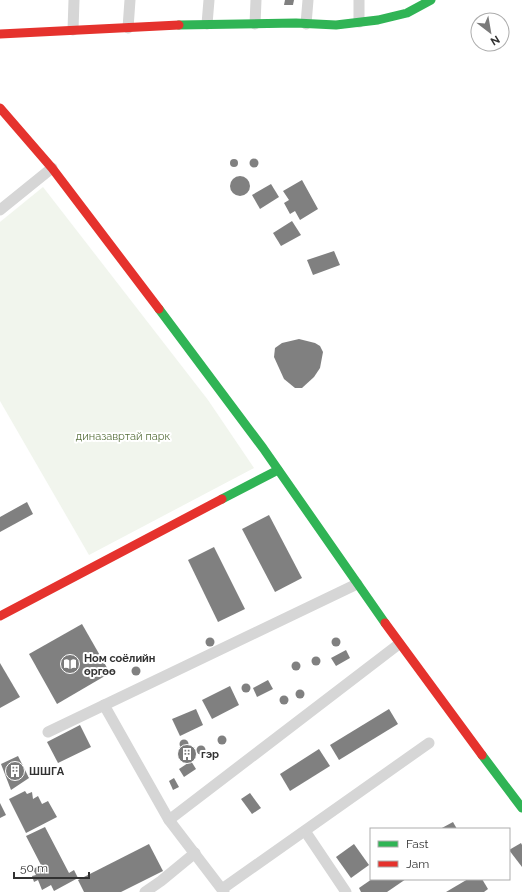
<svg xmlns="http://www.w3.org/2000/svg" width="522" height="892" font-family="Raleway,sans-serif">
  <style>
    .green { fill: #f1f5ed }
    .building { fill: #808080 }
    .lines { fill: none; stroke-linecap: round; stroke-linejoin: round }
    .street { stroke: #d6d6d6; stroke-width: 11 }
    .fast { stroke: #30b455; stroke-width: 9 }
    .jam { stroke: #e5322d; stroke-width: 9 }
    .labels { text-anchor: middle; stroke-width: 4; stroke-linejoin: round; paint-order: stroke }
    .park-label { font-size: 11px; fill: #58703d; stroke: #fff }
    .poi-label { font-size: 11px; font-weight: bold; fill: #323232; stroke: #fff; text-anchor: start }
  </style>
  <rect width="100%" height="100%" fill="#fff"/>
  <path class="green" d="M43,187L208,400L254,468L89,555L0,401V222Z"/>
  <g class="building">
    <path d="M285,0H294L293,5H284Z"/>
    <circle cx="254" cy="163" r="4.5"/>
    <circle cx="234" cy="163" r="4"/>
    <circle cx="240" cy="186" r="10"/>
    <path d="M302,180L318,209L300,220L295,211L290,214L284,203L289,200L283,191Z"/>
    <path d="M271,184L279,197L260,209L252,195Z"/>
    <path d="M292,221L301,235L281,246L273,233Z"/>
    <path d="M334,251L340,265L313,275L307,260Z"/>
    <path d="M299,339L315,343L320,346L323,352L320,368L314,377L302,388H295L284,379L274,357L275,348L282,343Z"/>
    <path d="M27,502L33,514L0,532V517Z"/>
    <path d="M269,515L302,578L275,592L242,529Z"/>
    <path d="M214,547L245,609L218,622L188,560Z"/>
    <path d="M82,624L110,673L57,704L29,654Z"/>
    <circle cx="210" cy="642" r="4.5"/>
    <circle cx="336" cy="642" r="4.5"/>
    <path d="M346,650L350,658L336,666L331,658Z"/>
    <circle cx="316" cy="661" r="4.5"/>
    <circle cx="296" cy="666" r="4.5"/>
    <path d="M0,663L20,697L0,708Z"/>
    <circle cx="136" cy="671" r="4.5"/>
    <path d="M268,680L273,689L257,697L253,688Z"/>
    <circle cx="246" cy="688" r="4.5"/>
    <path d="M230,686L239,705L212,719L202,700Z"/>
    <circle cx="300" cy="694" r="4.5"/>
    <circle cx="284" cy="700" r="4.5"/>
    <path d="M196,709L203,725L180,736L172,719Z"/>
    <path d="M389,709L398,724L339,760L330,745Z"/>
    <path d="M80,725L91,747L58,763L47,742Z"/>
    <circle cx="222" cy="740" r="4.5"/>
    <circle cx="184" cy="744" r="4.5"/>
    <circle cx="201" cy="750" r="4.5"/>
    <path d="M319,749L330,766L290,791L280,774Z"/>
    <circle cx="187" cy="754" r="4.5"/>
    <path d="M18,756L29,778L11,790L1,764Z"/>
    <path d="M191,761L196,769L184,777L179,769Z"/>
    <path d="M174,778L179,787L173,790L169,781Z"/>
    <path d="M25,791L27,794L32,792L33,799L38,796L42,804L48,801L57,817L26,833L9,799Z"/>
    <path d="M250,793L261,808L252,814L241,799Z"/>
    <path d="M0,803L6,815L0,818Z"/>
    <path d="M453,822L457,829H440Z"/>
    <path d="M45,827L69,873L74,870L78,878L54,891L51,885L42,890L38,880L34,882L32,876L36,875L33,869L41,865L26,836Z"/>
    <path d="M521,843L522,845V867L509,850Z"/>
    <path d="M149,844L163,871L121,892H84L78,880Z"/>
    <path d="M354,844L369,865L351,878L336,857Z"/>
    <path d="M372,879H406L387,892H361L359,888Z"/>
    <path d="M468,879H482L488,889L484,892H446Z"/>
  </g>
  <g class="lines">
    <g class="street">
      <path d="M359,22V0"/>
      <path d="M207,24L209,0"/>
      <path d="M255,24L256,0"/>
      <path d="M306,24L308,0"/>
      <path d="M128,28L130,0"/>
      <path d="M73,30L74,0"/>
      <path d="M0,210L52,168"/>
      <path d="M104,705L169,820L224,892"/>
      <path d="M48,732L357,584"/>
      <path d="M169,820L399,644"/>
      <path d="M305,831L346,892"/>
      <path d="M222,889L429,743"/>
      <path d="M145,892L161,881L195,853"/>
    </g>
    <g class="fast">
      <path d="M179,25L296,23L336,25L378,20L407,13L431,0"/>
      <path d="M159,309L263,448L385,623"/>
      <path d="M222,499L278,470"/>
      <path d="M482,755L522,808"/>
    </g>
    <g class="jam">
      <path d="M0,34L179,25"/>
      <path d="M0,108L52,168L159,309"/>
      <path d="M0,616L222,499"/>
      <path d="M385,623L482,755"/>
    </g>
  </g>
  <defs>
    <symbol id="library-disc" viewBox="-11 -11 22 22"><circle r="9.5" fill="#7a7a7a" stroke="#fff"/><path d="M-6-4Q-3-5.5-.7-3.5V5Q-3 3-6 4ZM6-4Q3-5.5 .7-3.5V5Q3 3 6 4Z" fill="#fff"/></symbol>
    <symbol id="building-disc" viewBox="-11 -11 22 22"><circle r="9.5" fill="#7a7a7a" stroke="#fff"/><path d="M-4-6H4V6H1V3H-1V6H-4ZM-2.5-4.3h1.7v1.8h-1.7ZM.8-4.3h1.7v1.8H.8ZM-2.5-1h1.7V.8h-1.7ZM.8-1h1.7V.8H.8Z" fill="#fff"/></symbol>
  </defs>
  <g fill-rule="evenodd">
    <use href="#library-disc" x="59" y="653" width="22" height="22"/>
    <use href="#building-disc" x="176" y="743" width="22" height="22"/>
    <use href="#building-disc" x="4" y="760" width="22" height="22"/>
  </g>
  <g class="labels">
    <g class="park-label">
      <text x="123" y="440">диназавртай парк</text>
    </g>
    <g class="poi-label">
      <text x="84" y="662">Ном соёлийн<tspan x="84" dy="13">өргөө</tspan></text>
      <text x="201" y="758">гэр</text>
      <text x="29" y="775">ШШГА</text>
    </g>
  </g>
  <rect x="370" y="828" width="140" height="52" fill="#ffffff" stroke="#adadad"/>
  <rect x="378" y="841" width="20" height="6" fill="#30b455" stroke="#adadad"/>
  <text x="406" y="848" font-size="12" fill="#323232">Fast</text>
  <rect x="378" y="861" width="20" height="6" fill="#e5322d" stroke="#adadad"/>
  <text x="406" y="868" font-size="12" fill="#323232">Jam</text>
  <g transform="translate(490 32) rotate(149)"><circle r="19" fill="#ffffff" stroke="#adadad"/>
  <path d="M0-3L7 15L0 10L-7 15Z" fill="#7a7a7a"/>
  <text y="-6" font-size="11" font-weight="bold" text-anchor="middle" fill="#323232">N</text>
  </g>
  <path d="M14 872v6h75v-6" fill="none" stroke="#323232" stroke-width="2"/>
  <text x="20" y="872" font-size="12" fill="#323232" stroke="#ffffff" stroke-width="3" paint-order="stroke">50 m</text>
</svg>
